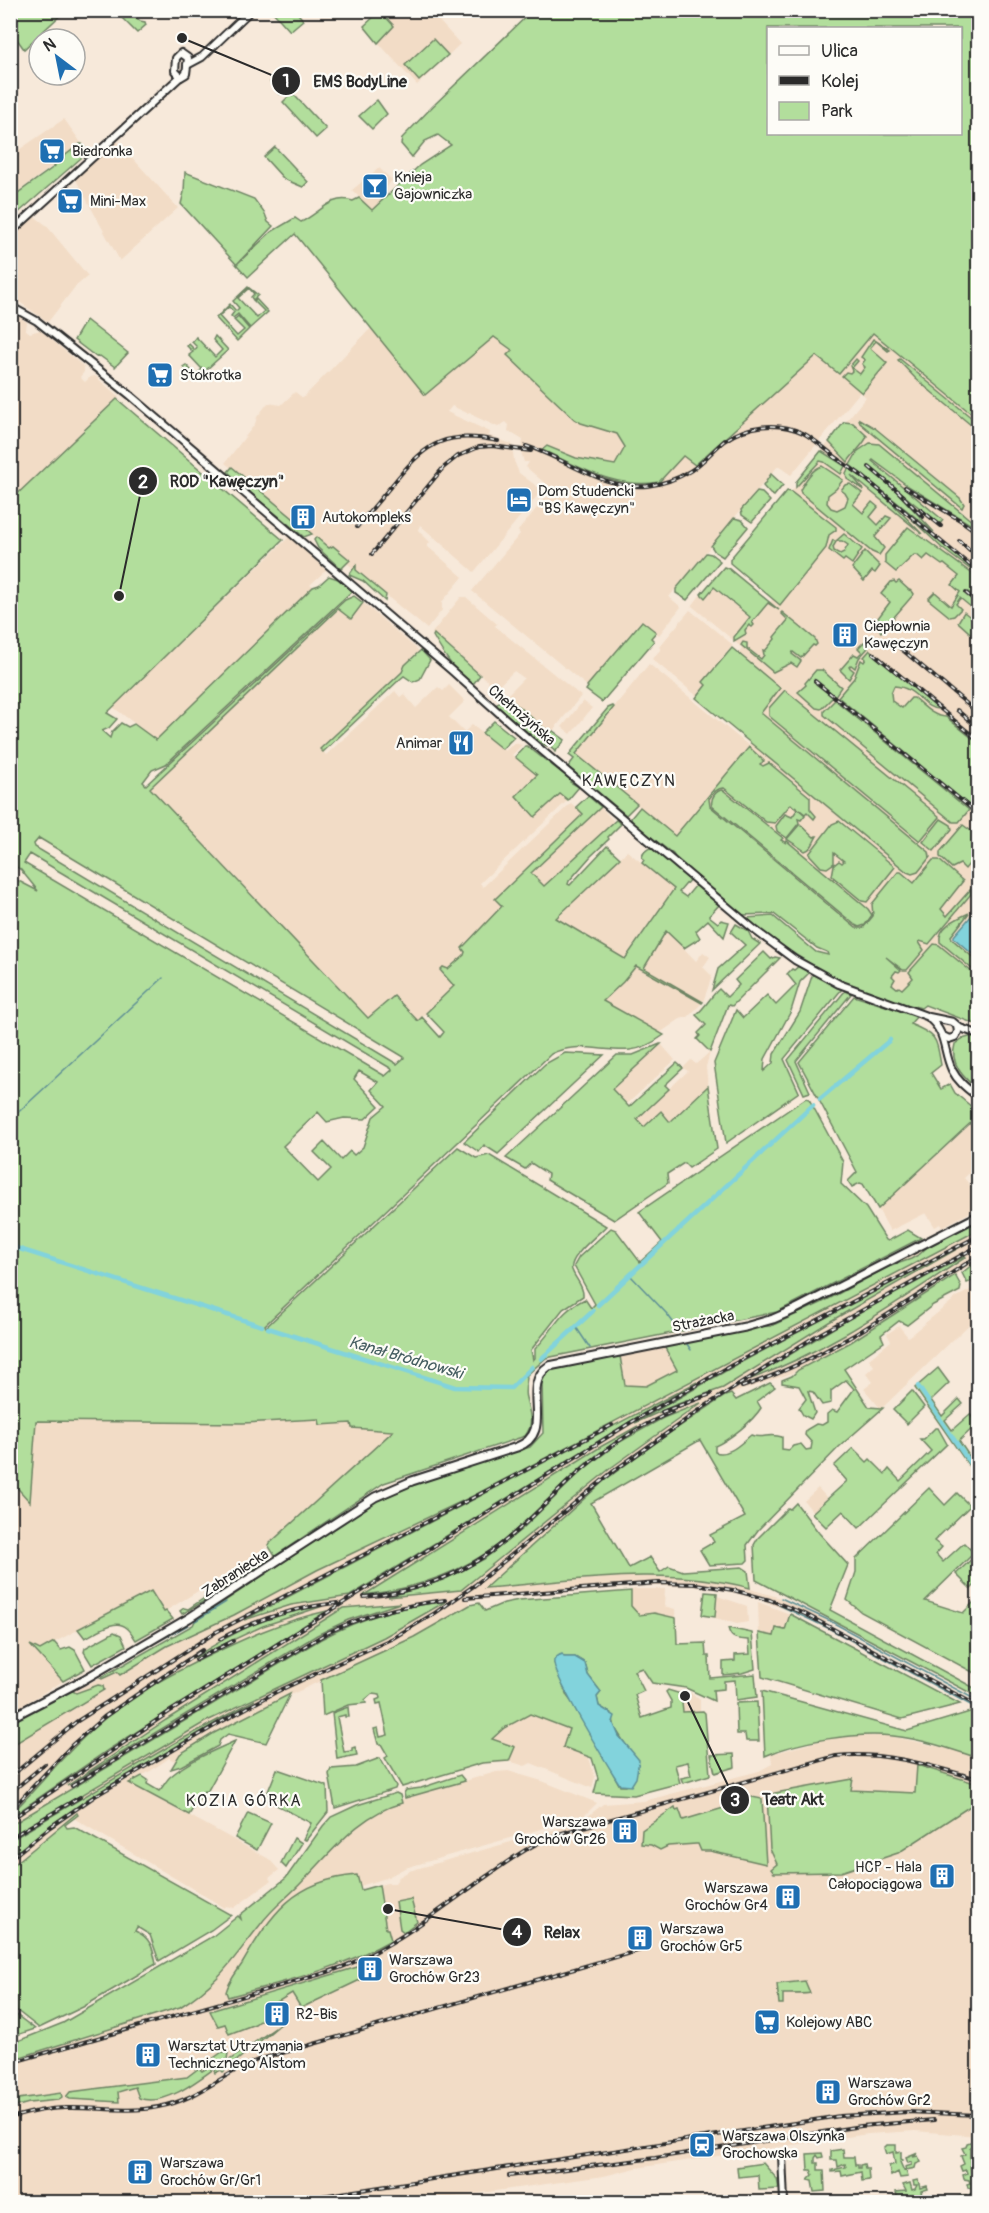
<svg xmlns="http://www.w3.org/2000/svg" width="989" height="2213" font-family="Pangolin,sans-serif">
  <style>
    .built { fill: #f2dcc6 }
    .green { fill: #b2de9c; stroke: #6e8464; stroke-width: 1.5; fill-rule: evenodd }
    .water { fill: #82d3dc; stroke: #5f9095; stroke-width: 1.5 }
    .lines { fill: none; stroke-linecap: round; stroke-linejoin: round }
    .stream { stroke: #5f9095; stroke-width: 1.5 }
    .canal { stroke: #82d3dc; stroke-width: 4.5 }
    .tertiary-casing { stroke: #2b2b2b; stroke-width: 10 }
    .secondary-casing { stroke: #2b2b2b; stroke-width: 11 }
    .tertiary { stroke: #fdfcf7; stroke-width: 6 }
    .secondary { stroke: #fdfcf7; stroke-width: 7 }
    .rail-casing { stroke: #2b2b2b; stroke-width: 4 }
    .rail { stroke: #fdfcf7; stroke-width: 1.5; stroke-dasharray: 4.5; stroke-linecap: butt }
    .labels { text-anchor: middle; stroke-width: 4.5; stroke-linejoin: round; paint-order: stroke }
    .poi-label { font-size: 15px; fill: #2b2b2b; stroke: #fdfcf7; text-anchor: start }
    .street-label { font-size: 15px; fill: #2b2b2b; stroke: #fdfcf7 }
    .neighbourhood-label { font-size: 16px; letter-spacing: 1.5px; fill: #2b2b2b; stroke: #fdfcf7 }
    .water-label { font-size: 16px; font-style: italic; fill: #455d60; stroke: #fdfcf7 }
    .leader { fill: none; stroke: #2b2b2b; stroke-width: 2 }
    .callout-dot { fill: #2b2b2b; stroke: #fdfcf7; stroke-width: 2 }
    .mark-label { font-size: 18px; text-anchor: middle; font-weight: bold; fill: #fff }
    .callout-label { font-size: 16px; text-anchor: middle; font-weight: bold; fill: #2b2b2b; stroke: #fdfcf7; stroke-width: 4.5; stroke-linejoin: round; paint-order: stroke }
  </style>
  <rect width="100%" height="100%" fill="#f7e9da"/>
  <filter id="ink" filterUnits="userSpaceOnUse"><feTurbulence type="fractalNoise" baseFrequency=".0167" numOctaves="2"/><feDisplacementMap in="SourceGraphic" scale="12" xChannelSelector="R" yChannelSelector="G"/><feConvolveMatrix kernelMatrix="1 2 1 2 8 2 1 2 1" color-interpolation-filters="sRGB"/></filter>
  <g filter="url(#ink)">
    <g class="built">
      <path d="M381,11H430L460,44L417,85L363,26Z"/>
      <path d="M64,119L82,144L11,197L10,156Z"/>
      <path d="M117,141L178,208L120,261L75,178Z"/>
      <path d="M379,168L392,180L387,187L386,197L372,210L352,190Z"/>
      <path d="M34,216L46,225L88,276L75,287L48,322L11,296V238Z"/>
      <path d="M11,312L27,322L26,330L30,333L40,330L84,367V372L80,377L85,382L90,377L95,376L119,397L11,500Z"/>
      <path d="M859,317L978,409V1009L925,1005L872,985L682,828L675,836L576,754L649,664L749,746L752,742L754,666L738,653L742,648L734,641L768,601L770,602L833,526L791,492L796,486V482L866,397L860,392L791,475L778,466L734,518L669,597L681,607L659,635L641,621L587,686L472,591L520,534L518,531L545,498L551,497L555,492L526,467L529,462H524L521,452L523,440L508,431L509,425L506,422L498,427L474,416L470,412L467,413L452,406L447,412L490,432L489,436L512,444L514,461L519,473L539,488V490L538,495L474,572L420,525L418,530L430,542L427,546L463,577L442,602V610L427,629L225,463L255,424L257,417L268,403L281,405L295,392L303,398L371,328L425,394L494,337L512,351L508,355L574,419L581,423L617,434L625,447L615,465L576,458L547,446L542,451L596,474L620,482L640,485L659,482L683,456L695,465Z"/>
      <path d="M289,537L326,570L310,585L313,587L156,740L113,707Z"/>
      <path d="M714,587L750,617L733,640L692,606L701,594L705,597Z"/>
      <path d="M461,597H466L497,624L495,626L581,696L551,733L506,696L524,678L514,671L496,688L432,633Z"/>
      <path d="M363,603L419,651L405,665L402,671L321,749L326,755L395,691L400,697L404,694L416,708L438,687L443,691L449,685L465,701L449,717L464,732L472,725L505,751L514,743L522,745L512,755L537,775L536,816L560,794L568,800L480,883L483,887L571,803L584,814L496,899L502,906L462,948L465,952L464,955L448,969L443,967L440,970L454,986L418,1021L394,996L369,1018L149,788L339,609L351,619Z"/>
      <path d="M690,610L733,645L703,682L706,685L697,696L652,659L661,649L659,647Z"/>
      <path d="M583,701L592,708L571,734L562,727Z"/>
      <path d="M601,807L614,822L528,902L511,892Z"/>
      <path d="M627,851L674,889L624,959L556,918Z"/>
      <path d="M666,930L696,961L703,952L710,957L703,967L712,976L703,1002L643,968Z"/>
      <path d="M636,966L702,1003L688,1017L680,1019L660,1033L603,1001L623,982Z"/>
      <path d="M661,1044L675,1060L627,1104L612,1089Z"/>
      <path d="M710,1052L706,1067L708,1086L670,1122L661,1111L644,1127L637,1119L688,1071L683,1068L691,1060L696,1064Z"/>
      <path d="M972,1122L978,1127V1165L964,1178L978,1195V1208L942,1227L940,1224L935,1227L926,1213L890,1231L878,1209Z"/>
      <path d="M978,1219V1260L818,1361L792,1373L725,1396L715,1402L605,1480L485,1588L639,1575L698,1578L737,1585L784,1599L827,1620L824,1627L793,1612L758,1599L728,1591L693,1586H643L469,1600L470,1605L414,1637L250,1714L180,1753L175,1761L169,1758L152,1770L130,1783L269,1859L279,1870L269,1878L271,1881L234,1908L226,1906L225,1908L80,1822L75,1819L78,1815L77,1813L11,1867V1722L71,1690L73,1692L329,1559L530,1447Z"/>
      <path d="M976,1282L978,1285V1316L881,1409L864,1389L873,1382L866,1373L874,1366L869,1359L891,1341L887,1334L899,1326L908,1337L957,1297L974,1288L973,1284Z"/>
      <path d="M664,1347L677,1370L646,1386H625L621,1357Z"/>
      <path d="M320,1419V1425L351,1422L352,1428L394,1430L278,1538L250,1559L164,1612L151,1591L40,1650L32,1646L63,1681L11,1712V1464H33L36,1421L243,1423Z"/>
      <path d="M818,1488L827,1498L813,1512L804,1501Z"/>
      <path d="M634,1589H665L664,1606L675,1609L676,1618L654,1613L639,1615L631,1606V1591Z"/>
      <path d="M717,1596L747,1606L748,1622L737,1624L715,1618Z"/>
      <path d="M758,1602L790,1614L785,1630L774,1636L759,1633Z"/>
      <path d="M691,1693L700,1700V1711L682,1712L681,1694Z"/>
      <path d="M530,1714L569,1729L563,1747L589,1758L595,1777L592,1788L531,1763L525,1766L509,1761L511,1759L491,1740L504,1728Z"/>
      <path d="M852,1736H890L954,1750L978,1758V2136L915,2131L868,2134L636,2168L604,2176L437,2199L433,2195L384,2202H11V2048L61,2029L226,1930L379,1806L496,1772L508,1771L542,1781L597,1803L583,1817L405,1868L386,1878L360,1886L361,1890L387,1883H395L399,1877L409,1871L581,1822L603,1804L644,1801L759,1771L772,1764L771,1754L827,1739Z"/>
    </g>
    <g class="green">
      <path d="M533,10L978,11V419L873,333L839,374L816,356L695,465L683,456L659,482C617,490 580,467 542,450L547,446L576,458L615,465L625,447L617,434L581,423L574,419L507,355L512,350L494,337L425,395L295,234L248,277L181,204L184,192L185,172L254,199L265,214L268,222L273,226L237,264L271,232L295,218L301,222C320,213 331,194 353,201L359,198L372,210L420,165L451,145L438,135L425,141L412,157L401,144L402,138L433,106ZM768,28H960V134H768Z"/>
      <path d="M10,11L11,10L65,11L24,49L11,31Z"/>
      <path d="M111,11H130L140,21L145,22L146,25L137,33L123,19Z"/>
      <path d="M272,11H296L303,20L290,31Z"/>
      <path d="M380,11L394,26L378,43L364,26Z"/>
      <path d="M433,39L448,55L419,81L405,65Z"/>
      <path d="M280,73L293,87L284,94H280L270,82Z"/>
      <path d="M290,95L295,96L326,129L316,138L283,102Z"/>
      <path d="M377,100L387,114L372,129L359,116Z"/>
      <path d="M80,144H82L88,152L17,214L11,206V198L55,166L54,164Z"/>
      <path d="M275,147L308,182L303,187L284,179L264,157Z"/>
      <path d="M248,287L258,295L253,300L251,297L254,294L249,288L238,298L257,318L264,311L254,301L256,299L268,312L250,328L238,314L233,318L231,316L234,312L229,307L219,316L237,336L244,330L234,320L238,316L249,329L237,341L216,318L230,304L236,311L239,308L233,301Z"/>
      <path d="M86,320L128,353L115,367L100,356L96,357L74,340Z"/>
      <path d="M215,336L228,350L195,380L183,367L186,365L196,375L202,369L189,355L193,352L187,346L189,344L195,350L197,347L192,342L196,337L215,357L222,350L213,340Z"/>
      <path d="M873,339L890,350L888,351L876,341L870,348L887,363L862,393L842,376L846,372L850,373L852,371L850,366L856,359L858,361L852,368L860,374L865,367L862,364L865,360L861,357Z"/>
      <path d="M900,359L978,423V431L916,379L898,360Z"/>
      <path d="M117,399L283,540L107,713L117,719L109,728L102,731L110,738L112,732L121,723L128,727L134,724L156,740L313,587L319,585L329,576L338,579L352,591L166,764L152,770L143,782L146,785L345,600L354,596L363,603L351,619L338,609L150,788L368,1018L394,996L418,1021L422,1017L440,1037L444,1032L426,1013L454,986L440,970L443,967L448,969L464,955L465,952L462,948L502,906L495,899L583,814L576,807L588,796L601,807L531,873L544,886L616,820L621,824L608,837L609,839L591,856L569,881L568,884L570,885L607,846L620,858L556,918L625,959L674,889L642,863L644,860L642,857C643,852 647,849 652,847L690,879L679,892L686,897L696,885L719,905L709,916L718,923L721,920L729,922L724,937L708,920L696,931L700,938L684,948L666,931L644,968L703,1002L702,1003L636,966L623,982L603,1001L664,1035C653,1043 642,1049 630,1050C604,1052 574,1041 551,1054L265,1325L266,1327L458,1147L476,1158L489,1155L606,1226C597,1236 568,1257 572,1270C575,1279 584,1286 583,1296L563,1309L531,1350L533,1360L535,1358V1349C555,1329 558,1312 585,1299L591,1308L595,1304L574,1266L579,1257L611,1228L616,1230L640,1262L662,1242L639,1212L806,1098L809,1099L843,1162L841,1184L866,1208L886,1240L888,1241L908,1230L921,1238L777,1312L546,1358L526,1376L527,1378C526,1384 524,1392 526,1398C529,1411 535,1424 525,1436L384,1483L275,1556L268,1545L393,1431L352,1428L351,1423L320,1425L319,1419L243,1423L36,1421L30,1502L11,1481V877L38,891L21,870L11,863V500ZM39,838L404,1057V1058L397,1064L35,847L34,844ZM30,854L392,1069V1070L385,1076L24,863ZM359,1071L378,1082L371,1090L386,1106L373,1117L363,1147L354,1155L350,1151L341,1160L324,1142L314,1152L331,1169L318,1182L283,1146L318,1112L327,1122L344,1118L365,1119L379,1106L354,1079Z"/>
      <path d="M859,419L875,428L960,498L964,504L962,508L860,423Z"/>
      <path d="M844,422L853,423L867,436C865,444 853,453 848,462L829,442Z"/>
      <path d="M870,443L879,444L973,522V526L908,486L873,460L872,461L943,520L940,524L868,467L898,493L934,532L850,465L858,451Z"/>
      <path d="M821,451L845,466L841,474L824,462L820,461L796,487V482Z"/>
      <path d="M822,466L843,480L836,489L828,495L827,503L831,508L837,510L845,506L848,498L845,493L841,490L845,485L850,484L862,493L853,504L863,513L872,502L878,507L870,517L878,525L886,516L891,518L875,537L884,548L879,555L872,552L801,493L800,490C805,481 812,469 822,466Z"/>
      <path d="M232,467L312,534L304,537L259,500L301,536L294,534L230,479L231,477L250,492L228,472Z"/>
      <path d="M849,467L887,498L922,534L851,475L864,490L847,479L846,473Z"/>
      <path d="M771,474L783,485L774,496L770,494L763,486Z"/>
      <path d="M787,491L791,492L836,527V530L829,535L826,548L780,605L730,563V559Z"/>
      <path d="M757,492L762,493L770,501L752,522L742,515L741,510Z"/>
      <path d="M900,508L978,573V575L943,549Z"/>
      <path d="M734,518L742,520L748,527L723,557L715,552L711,546Z"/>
      <path d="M908,527L978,578V595L973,591L971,593L978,601L968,592L965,594L978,605V613L960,598L956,604L961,609L954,616L950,617L928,599L935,592L951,606L960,592L952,585L959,576L944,564L942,565L928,555L923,560L917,555H914L896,572L885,563V555Z"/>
      <path d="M844,534L862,549L852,564L845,559L843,561L829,550L833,540L836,542L833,547L834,551L840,554L844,552L848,545L842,541H836Z"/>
      <path d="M316,537L329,548L333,546L350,560L341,569L318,548L314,540Z"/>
      <path d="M865,551L880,566L875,573L872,571L864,581L852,568Z"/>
      <path d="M706,553L711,554L720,561L687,600L676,593V589Z"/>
      <path d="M356,565V570L386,595L385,601L363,581L349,575Z"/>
      <path d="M724,567L729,569L779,610L768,603L752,622L754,625L752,627L749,625L745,630L746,634L734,641V637L750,617L714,587L705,598L701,594Z"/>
      <path d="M894,581L896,583L899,581L909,590L912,591L914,594L881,632L875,622L890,602L881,594L891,582Z"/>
      <path d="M782,612L815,639L817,644L815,646L813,645L801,658L793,652L792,654L801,661L797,667L791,663L773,672L741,645L743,642L747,643V648L761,659L764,655L763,650L765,651L775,639L774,637L788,620L781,613Z"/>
      <path d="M964,612L978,623V640L958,622Z"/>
      <path d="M642,621L656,632L651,638L654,641L602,702L586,690L588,687L587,686Z"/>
      <path d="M434,634L480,675L474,683H470C454,671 443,654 433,636Z"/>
      <path d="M864,642L868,648L859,658L855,668L851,665L849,667L854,671L849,679L840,670L854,654L858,656L862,652L858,648Z"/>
      <path d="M732,648L780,688L761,713L929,852L930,857L918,872L912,874L907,872L696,698L706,685L703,682Z"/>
      <path d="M421,650L430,660L420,679L413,682L404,676L399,680L323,752L320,749L402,672L405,665Z"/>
      <path d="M870,650L938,709C923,709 917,687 894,686L891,693L892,701L902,708L911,698H914C924,706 933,717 946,717L978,743V798L971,807L838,697L854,678L861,660L864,662L866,659L864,657Z"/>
      <path d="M816,670H822L841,687L835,696L815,680L816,684L833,697L821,709L816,708L798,692L806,685L805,683Z"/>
      <path d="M785,690L940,817L920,841L769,716V708Z"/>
      <path d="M506,696L550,733L553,731L565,740L555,752L550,745L547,746L539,742L496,705Z"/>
      <path d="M835,700L969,810L959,822H953L824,715V711Z"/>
      <path d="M613,706L614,707L576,754L637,804L626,815L568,767L574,759L569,755L572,751L608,708Z"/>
      <path d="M494,721L514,737L502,749L482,733Z"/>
      <path d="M525,746H527L571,780L570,782L579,787L568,800L560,794L535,817L516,796L537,775L515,757Z"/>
      <path d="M749,747L764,761L760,764L763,766L769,763L810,797V809L816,816L814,819L807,812L805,814L795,806L805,815L801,820L798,819L799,823L787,838L777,831L776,826L785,814L792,817L797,810L791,804L775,823L766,822L724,788C717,788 713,793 709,799L710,806L856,928H863L873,916L872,904L898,872H901L914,883L933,860H939L963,881L941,909L947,916L971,889V894L929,944L920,941L919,942L924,950L907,970H903L886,957L901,970L899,972L896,971L892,976L895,979L892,984L897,988L899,987L902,989L913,978L909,972L934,944L939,945L978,977V1025L925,1005L921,1008C912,1005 903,1004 894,1001C844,989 785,950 745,918L773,916L816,952L828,955L827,952L817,948L774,914L742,915L676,859L673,854L632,822L631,818L640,807L675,836Z"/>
      <path d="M723,790L783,838L781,840L786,843L787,841L868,909L872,915L865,925L859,927L855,925L712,806C710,798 716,790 723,790Z"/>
      <path d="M941,819L951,825L952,829L934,851L923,842Z"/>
      <path d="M839,821L895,867L867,902L862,901L832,876L834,865L839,861L842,863L844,861L834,853V863L827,868L821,867L809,854L832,824Z"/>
      <path d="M800,824L814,837L816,836H817C814,840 813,849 805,851L787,839Z"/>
      <path d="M963,825L978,836V864L973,859L965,869L960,864L952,868L940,857V852Z"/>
      <path d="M969,913L951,936L952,939L978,962V974L940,942C937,927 958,918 969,913Z"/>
      <path d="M736,924L748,931L752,939L760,944L712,990L718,969L745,945L731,932Z"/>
      <path d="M764,952L771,959L775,957L780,958L732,1006L728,1005L710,1052L697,1039L700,1036L698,1033L706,1025L696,1015C706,1007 710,997 719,989L727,997L739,985L735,980Z"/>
      <path d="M799,966L810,972L800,982L791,1011L765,1059L764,1071L773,1063L774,1054L800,1012L813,973L842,989L784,1059L799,1092L726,1143L714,1063L736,1010L743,1018L767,995L776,1005L796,985L787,974L792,969L794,970Z"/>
      <path d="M845,991L851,994L796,1061L810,1092L804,1094L788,1060Z"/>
      <path d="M854,996L917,1016L910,1024C937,1035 936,1037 941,1065L931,1073L941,1089L950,1084L955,1093L978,1112V1116L878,1209L863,1184L860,1183L852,1187L848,1181L857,1172L799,1062Z"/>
      <path d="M973,1036H978V1090C964,1078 949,1064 955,1044L962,1039Z"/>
      <path d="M660,1044H661L612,1089L629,1107L677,1063L683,1068L665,1085L669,1089L637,1119L644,1127L661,1111L670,1122L708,1086L717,1149L689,1168L684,1163L667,1174L668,1183L614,1220L547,1180L548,1174L531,1163L525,1169L506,1158L617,1055H633Z"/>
      <path d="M565,1053L604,1055L498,1154L484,1145L479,1152L464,1142L545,1064Z"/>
      <path d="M978,1221V1230L473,1496L317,1570L234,1615L167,1646L120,1675L117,1672L102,1679L100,1678L193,1625L195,1621L376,1500L402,1488L530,1447L543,1433L542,1379L551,1370L620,1356L625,1385L646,1386L677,1370L664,1346L754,1327L771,1326L821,1303L888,1267L911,1259L920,1254L927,1247Z"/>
      <path d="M969,1242L829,1322L723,1388L675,1405L635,1423L736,1365Z"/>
      <path d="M965,1256L966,1257C895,1303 827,1352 748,1380L855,1315Z"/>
      <path d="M978,1260V1285L974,1280L967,1283L962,1273Z"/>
      <path d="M955,1275L961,1286L960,1291L933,1305L907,1325L899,1321L881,1335L884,1342L844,1369L869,1407L883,1408L839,1447L758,1530L747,1545L748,1560L745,1563L709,1565L700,1550L714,1542L710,1535L745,1517L700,1440L591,1503L629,1568L650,1557L660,1572L669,1566L683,1571L742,1567L748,1571L750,1588C663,1565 573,1581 485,1588L605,1480L655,1443L725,1396L731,1394L736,1400L770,1383L775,1387L757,1401L761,1408C753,1421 729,1440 715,1446V1452C729,1457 741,1443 751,1435C763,1440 768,1432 782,1437V1449L789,1450L793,1446L801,1444L806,1450L811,1449L812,1443L805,1435L806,1430L816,1424L822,1425L827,1422V1414L832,1410L837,1412L854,1389L846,1380L831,1391V1403L822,1405L813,1392L808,1391L815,1413L811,1419L803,1415L799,1408L806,1399L799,1386L782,1383V1380L792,1376L798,1370L851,1342Z"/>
      <path d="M938,1368L949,1383L931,1400L942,1416L959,1399L963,1404L945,1420L952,1430L970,1414L977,1424L959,1441L978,1469V1479L915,1388Z"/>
      <path d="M697,1382L639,1416L350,1596L291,1605L244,1620Z"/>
      <path d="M912,1391L924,1407L907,1424L893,1410Z"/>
      <path d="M701,1403L612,1467L461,1590L388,1597L443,1580L484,1559L522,1529L584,1469L618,1443L663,1418Z"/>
      <path d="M638,1426C622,1440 600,1451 583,1466C556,1490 531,1518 503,1541C462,1573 415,1589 364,1595L602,1446Z"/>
      <path d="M935,1428H938L947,1444L859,1528L843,1511L826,1527L812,1513L847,1481L834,1466L853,1448L867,1462L870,1459L885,1474L889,1469L900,1481L931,1451L920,1439H924Z"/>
      <path d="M929,1488L945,1505L957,1493L970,1506L934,1541L942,1547L936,1554L943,1562L964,1543L974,1553L925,1601L963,1613L978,1598V1675L861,1612L847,1600L856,1572V1559Z"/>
      <path d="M796,1503L819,1533L848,1565L830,1610L978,1690V1697L756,1580L754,1545L758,1538L788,1508L790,1509Z"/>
      <path d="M978,1553V1582L971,1589L956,1574Z"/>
      <path d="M263,1558L270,1559L218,1593L182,1614L180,1611L184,1608L188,1609Z"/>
      <path d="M151,1591L164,1612L166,1611L173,1619L136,1640C133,1636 131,1631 127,1628C115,1617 96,1633 85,1638L78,1629Z"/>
      <path d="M631,1591V1606L639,1615L654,1613L676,1618L677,1644L705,1643L706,1656H709L710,1678L755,1674L757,1697L736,1700L735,1680L724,1681V1689L713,1690L714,1701L686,1688L652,1683L642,1668L634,1671L644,1691L635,1695L642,1718L671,1708V1701L666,1692L668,1690L681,1694L683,1712L703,1711L705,1713L710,1775L683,1783L681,1778L691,1776L688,1762L675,1765L680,1783L634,1795L594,1793L598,1778L592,1758L563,1747L569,1729L530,1714L504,1728L492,1739L515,1747L509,1761L482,1763L402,1787L385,1758L388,1756L381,1744H378L374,1729L378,1728L380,1737L388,1735L381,1703L377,1704L376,1700L381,1698L380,1695L372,1694L365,1700L366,1703L348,1705L323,1716L321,1680L414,1637L470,1605L479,1603L485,1611L504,1603L519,1600ZM564,1657H575L585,1663L588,1675L601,1692L597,1697L599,1706L612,1714L615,1728L629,1750L626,1786H620L579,1712L567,1696L554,1663Z"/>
      <path d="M705,1592L717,1593L715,1617L702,1615Z"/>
      <path d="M445,1602L384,1637L205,1722L11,1837V1826L18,1821L321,1639C359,1619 401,1605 445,1602Z"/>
      <path d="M400,1603L348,1620L317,1635L67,1786L166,1720L343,1608Z"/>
      <path d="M323,1606L263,1626L192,1659C230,1634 277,1608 323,1606Z"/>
      <path d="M327,1611L108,1750L11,1817V1814C42,1783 69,1748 103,1720C132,1695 166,1677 200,1660C241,1640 281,1621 327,1611Z"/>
      <path d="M790,1614L960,1704L902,1719L762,1677L759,1633L774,1636L776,1628L785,1630Z"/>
      <path d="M728,1628L752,1633L755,1669L742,1673L723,1675V1662L735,1661V1655L750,1654L749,1640C737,1639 731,1640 728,1628Z"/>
      <path d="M114,1632L121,1635L126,1646L92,1665L84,1652L85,1648Z"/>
      <path d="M54,1642L61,1650L70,1647L75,1650L85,1669L63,1681L30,1645L40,1650Z"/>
      <path d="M98,1685L103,1686L104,1690L11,1746V1722L71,1690L76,1693Z"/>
      <path d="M762,1691L907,1731L973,1711L978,1714V1758C951,1749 922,1739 893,1736C856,1732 798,1741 765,1756Z"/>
      <path d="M290,1694L266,1743L228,1734L220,1740L218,1746L181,1766L171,1769L180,1754L214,1733Z"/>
      <path d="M255,1700L87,1799L11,1858V1840L173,1744Z"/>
      <path d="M757,1702L759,1741H746L745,1734H737L736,1703Z"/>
      <path d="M348,1707L349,1717H345V1715L337,1717L344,1752L352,1751V1748L355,1747L357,1755L337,1759L332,1713Z"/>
      <path d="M235,1741L207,1792L204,1791L189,1815L129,1783L142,1776L148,1780L147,1784L159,1791C164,1786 166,1780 171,1776C190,1760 213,1751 235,1741Z"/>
      <path d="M734,1754L735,1767L715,1773L711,1755Z"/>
      <path d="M380,1758L396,1786L395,1789L335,1808L329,1774L331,1769L356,1767Z"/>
      <path d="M917,1765L978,1784V1801L898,1853L841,1872L774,1873L771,1869L777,1864L770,1849L767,1796L775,1793L853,1779L851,1790L915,1793Z"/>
      <path d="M277,1769L327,1786L328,1812L306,1840L303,1839L311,1823L265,1799Z"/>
      <path d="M460,1775L465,1781L405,1798L404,1793L406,1790L421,1788Z"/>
      <path d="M396,1793L400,1795L402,1803C358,1815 333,1851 302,1882C288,1897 272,1908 260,1925C232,1960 220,1982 180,2007L11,2060V2045L13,2043L63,2023L213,1936L238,1916L241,1919L240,1915L286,1878L323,1826L331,1817L357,1805Z"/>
      <path d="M738,1794L762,1799L766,1864L710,1851H701L698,1844H696L668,1846L660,1850L651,1845L641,1844L642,1830L672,1809L675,1807L676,1810L679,1809L683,1820L727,1807L725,1798Z"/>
      <path d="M77,1813L78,1815L65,1825L67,1828L74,1827L231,1915L211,1930L159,1961L150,1935L137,1927L135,1931C151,1937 153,1949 156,1964L83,2007L39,2028L11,2006V1867Z"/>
      <path d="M248,1813L271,1823L257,1850L235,1838Z"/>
      <path d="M294,1838L302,1843L286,1868L281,1863Z"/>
      <path d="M357,1875L361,1890L379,1885L386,1929H388L391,1940C340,1969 285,1981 228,1997L226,1992C229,1981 236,1973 242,1964C271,1914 294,1880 357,1875Z"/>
      <path d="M411,1899L417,1922L404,1932L400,1929L396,1902Z"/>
      <path d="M361,1966L364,1971L361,1974L364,1973L365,1976L360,1980L301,2008L292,1993L272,2005L267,2015L255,2024L229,2034L225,2024L218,2026L210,2011Z"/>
      <path d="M805,1981L810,1993C808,1994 786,1994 783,1994V2004H779L777,1984Z"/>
      <path d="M10,2011H11L35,2029L11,2037Z"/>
      <path d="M282,2023L223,2072L221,2070L215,2073L214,2071Z"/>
      <path d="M222,2052L228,2053L227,2059C206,2074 166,2109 139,2098L135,2087L118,2092L119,2102L70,2099L66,2097L70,2092L187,2077L199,2068L202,2071L209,2067L207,2063Z"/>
      <path d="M61,2093L62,2097L58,2100L29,2103L11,2108V2100Z"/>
      <path d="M970,2142H978V2146L970,2147C968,2168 974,2183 978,2202H947L946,2200L954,2198L955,2202L960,2201L958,2197L966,2195V2199L970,2198V2194L974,2192L973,2189L968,2188L967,2184L970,2183L969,2180L964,2179L963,2175L967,2173L966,2170L962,2171L960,2166L964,2164L961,2156L965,2154L962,2148L966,2147L967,2143Z"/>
      <path d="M887,2145H896V2153L901,2152V2159L903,2160L900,2162L904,2171L906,2170L905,2167L912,2165V2162L908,2163L906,2158L918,2153L913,2157L918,2156L921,2162L916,2164L915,2168L906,2170L908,2177L900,2178L898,2172L891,2176L889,2166L895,2164L893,2152L886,2154L884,2148Z"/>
      <path d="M843,2149L844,2157H854L855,2165H858V2168H860V2165L864,2164L865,2168H868L869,2180L862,2181L861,2172L842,2176L841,2171L832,2172V2170L846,2167L845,2164L838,2167L837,2160H831V2151Z"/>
      <path d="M822,2153L823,2157L819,2158L817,2155L815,2158V2163H818V2170H824L825,2191L814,2192L812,2181L808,2180L813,2175L811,2170H808L807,2154Z"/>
      <path d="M763,2163L777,2179L779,2189L759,2190L758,2175L738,2177L737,2167Z"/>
      <path d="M918,2180L920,2188L927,2186L928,2189L921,2191L922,2196L914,2198L913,2196L898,2200L896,2192L906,2191L903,2185L910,2183L912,2190L915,2189L917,2185H914L913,2181Z"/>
    </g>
    <g class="water">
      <path d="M978,904V959L954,938V936L978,908Z"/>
      <path d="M562,1654L564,1657H575L585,1663L588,1675L601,1692L597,1697L599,1706L615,1716L613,1722L619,1736L639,1760L636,1778L631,1786L620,1785C610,1769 550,1672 554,1660C556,1657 559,1655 562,1654Z"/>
    </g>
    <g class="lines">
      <g class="stream">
        <path d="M10,1120L163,978"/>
        <path d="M630,1275L667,1314L679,1330"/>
        <path d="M576,1327L590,1348"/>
        <path d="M687,1344L691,1350"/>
        <path d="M781,1598L828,1620L978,1701"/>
        <path d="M779,1605L830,1629L978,1709"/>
        <path d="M195,1621L226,1602"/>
        <path d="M135,1654L188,1625"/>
      </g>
      <g class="canal">
        <path d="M820,1099L890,1040"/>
        <path d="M681,1228L813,1105"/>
        <path d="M10,1246L262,1326"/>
        <path d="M598,1305L678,1230"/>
        <path d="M268,1328L455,1387L511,1388L532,1367"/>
        <path d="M541,1359L593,1311"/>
        <path d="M918,1386L978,1475"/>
      </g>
      <defs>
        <g id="tertiary">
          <path d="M181,53L188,58L186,74L181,77L175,71L176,58Z"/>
          <path d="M187,65L202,57L251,10"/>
          <path d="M10,233L180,77"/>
          <path d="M10,306L37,321L130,395L451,670L526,737L756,931L795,960L839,984L929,1017L953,1022L960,1028L978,1034"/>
          <path d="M930,1019C947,1034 943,1051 952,1070C958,1082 968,1089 978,1097"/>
          <path d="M943,1036L949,1039L955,1037L958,1032L957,1026"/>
          <path d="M782,2155L784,2202"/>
        </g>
        <path id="secondary" d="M10,1718L83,1680L189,1618L375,1497L412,1481L517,1447C557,1432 518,1386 549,1366L745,1327L773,1319L796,1309L978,1216"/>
      </defs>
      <use href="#tertiary" class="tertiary-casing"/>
      <use href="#secondary" class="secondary-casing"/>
      <use href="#tertiary" class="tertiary"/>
      <use href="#secondary" class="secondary"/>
      <defs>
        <g id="rail">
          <path d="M526,446C565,458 603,490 647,486C662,484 677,479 690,471C703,463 712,451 724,441C747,425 777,421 803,433C816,440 827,451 840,460"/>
          <path d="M833,456L861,475L978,572"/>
          <path d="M869,467L904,496"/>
          <path d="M905,487L960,520L978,533"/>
          <path d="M898,491L923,517"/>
          <path d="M920,509L941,526"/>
          <path d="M357,527C370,511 383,496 396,480C428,441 447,431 498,441"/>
          <path d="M959,541L978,557"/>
          <path d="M372,554L443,468L458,456L479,447L492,446L531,451"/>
          <path d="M966,593L978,603"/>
          <path d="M894,643L978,713"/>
          <path d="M873,653L978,740"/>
          <path d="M815,681L978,814"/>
          <path d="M957,710L978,728"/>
          <path d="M742,1387C829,1358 902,1305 978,1256"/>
          <path d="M662,1412L711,1394"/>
          <path d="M364,1597C410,1593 454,1578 492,1551C521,1530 545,1504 570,1480C600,1452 634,1428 672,1412"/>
          <path d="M465,1598L658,1583L696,1584L733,1590L770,1600L805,1614L978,1706"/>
          <path d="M220,1639C257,1619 296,1607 337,1603"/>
          <path d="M196,1660L233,1641"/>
          <path d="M10,1777L76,1722L216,1632L612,1425"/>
          <path d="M72,1786L325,1634C363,1615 403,1605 445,1600"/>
          <path d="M10,1793L45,1764"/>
          <path d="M10,1811L72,1745L104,1717L202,1650"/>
          <path d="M10,1820L169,1712L630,1423L732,1365L978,1236"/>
          <path d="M10,1838L80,1797"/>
          <path d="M10,1859L50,1827L95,1796L221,1722L276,1692L393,1638L435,1613L475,1585L615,1470L704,1407L816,1336L978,1246"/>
          <path d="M10,2063L325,1973C385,1955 436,1912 487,1876C511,1859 534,1842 562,1833L836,1756C886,1751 931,1766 978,1779"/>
          <path d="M10,2118C29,2113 46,2108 65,2108C96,2107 127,2113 158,2107C196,2101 223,2073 258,2060L644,1949"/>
          <path d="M509,2176L655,2158L861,2126L934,2120"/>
          <path d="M283,2202L840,2116L907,2112L978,2115"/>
        </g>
      </defs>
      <use href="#rail" class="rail-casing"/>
      <use href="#rail" class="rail"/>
    </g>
  </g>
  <defs>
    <symbol id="supermarket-square" viewBox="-11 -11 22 22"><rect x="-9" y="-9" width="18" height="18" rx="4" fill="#1f6fb2" stroke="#fdfcf7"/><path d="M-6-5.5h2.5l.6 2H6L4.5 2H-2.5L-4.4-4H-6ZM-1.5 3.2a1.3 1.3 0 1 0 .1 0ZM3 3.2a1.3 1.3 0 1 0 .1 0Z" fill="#fff"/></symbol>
    <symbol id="bar-square" viewBox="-11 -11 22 22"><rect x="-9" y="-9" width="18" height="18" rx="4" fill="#1f6fb2" stroke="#fdfcf7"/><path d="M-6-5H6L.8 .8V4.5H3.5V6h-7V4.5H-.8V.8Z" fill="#fff"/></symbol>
    <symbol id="hotel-square" viewBox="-11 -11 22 22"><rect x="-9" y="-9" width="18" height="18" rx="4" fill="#1f6fb2" stroke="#fdfcf7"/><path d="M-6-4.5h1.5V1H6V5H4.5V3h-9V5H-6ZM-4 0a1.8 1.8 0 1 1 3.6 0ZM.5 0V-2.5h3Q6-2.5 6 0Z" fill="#fff"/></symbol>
    <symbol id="building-square" viewBox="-11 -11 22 22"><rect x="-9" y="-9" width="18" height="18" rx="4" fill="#1f6fb2" stroke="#fdfcf7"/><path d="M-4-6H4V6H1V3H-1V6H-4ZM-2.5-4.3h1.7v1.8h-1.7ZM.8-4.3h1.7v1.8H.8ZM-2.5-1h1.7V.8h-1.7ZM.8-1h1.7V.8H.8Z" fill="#fff"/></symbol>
    <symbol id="restaurant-square" viewBox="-11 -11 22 22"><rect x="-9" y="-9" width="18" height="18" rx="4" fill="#1f6fb2" stroke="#fdfcf7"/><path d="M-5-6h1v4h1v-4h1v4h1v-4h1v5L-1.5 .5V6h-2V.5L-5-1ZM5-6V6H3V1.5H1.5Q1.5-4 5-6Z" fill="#fff"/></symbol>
    <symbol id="station-square" viewBox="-11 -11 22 22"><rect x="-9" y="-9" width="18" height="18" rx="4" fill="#1f6fb2" stroke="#fdfcf7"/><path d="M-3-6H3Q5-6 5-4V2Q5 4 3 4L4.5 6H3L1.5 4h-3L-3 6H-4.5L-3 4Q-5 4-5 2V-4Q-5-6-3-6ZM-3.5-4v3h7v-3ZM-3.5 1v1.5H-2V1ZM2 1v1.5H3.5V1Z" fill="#fff"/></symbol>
  </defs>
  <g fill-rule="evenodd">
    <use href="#supermarket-square" x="37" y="136" width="30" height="30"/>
    <use href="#bar-square" x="360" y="171" width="30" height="30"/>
    <use href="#supermarket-square" x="55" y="186" width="30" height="30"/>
    <use href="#supermarket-square" x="145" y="360" width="30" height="30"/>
    <use href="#hotel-square" x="504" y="485" width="30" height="30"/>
    <use href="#building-square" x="288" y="502" width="30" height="30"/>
    <use href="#building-square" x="830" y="620" width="30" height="30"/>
    <use href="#restaurant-square" x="446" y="728" width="30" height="30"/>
    <use href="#building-square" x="610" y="1816" width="30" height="30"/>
    <use href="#building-square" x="927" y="1861" width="30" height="30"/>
    <use href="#building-square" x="773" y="1882" width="30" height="30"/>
    <use href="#building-square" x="625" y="1923" width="30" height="30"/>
    <use href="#building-square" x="355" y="1954" width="30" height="30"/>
    <use href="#building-square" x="262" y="1999" width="30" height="30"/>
    <use href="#supermarket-square" x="752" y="2007" width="30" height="30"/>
    <use href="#building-square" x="133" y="2040" width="30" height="30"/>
    <use href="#building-square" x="813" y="2077" width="30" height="30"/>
    <use href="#station-square" x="687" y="2130" width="30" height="30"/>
    <use href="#building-square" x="125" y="2157" width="30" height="30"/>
  </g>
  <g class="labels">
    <g class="poi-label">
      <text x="72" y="156">Biedronka</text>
      <text x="394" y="182">Knieja<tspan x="394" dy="17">Gajowniczka</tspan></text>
      <text x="90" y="206">Mini-Max</text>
      <text x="180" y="380">Stokrotka</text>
      <text x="538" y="496">Dom Studencki<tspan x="538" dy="17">"BS Kawęczyn"</tspan></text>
      <text x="322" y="522">Autokompleks</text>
      <text x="864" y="631">Ciepłownia<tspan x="864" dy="17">Kawęczyn</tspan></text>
      <text x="442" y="748" text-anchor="end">Animar</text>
      <text x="606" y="1827" text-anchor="end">Warszawa<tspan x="606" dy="17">Grochów Gr26</tspan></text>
      <text x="922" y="1872" text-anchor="end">HCP - Hala<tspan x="922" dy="17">Całopociągowa</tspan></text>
      <text x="768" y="1893" text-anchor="end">Warszawa<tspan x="768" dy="17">Grochów Gr4</tspan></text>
      <text x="660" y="1934">Warszawa<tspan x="660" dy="17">Grochów Gr5</tspan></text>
      <text x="389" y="1965">Warszawa<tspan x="389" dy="17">Grochów Gr23</tspan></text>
      <text x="296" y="2019">R2-Bis</text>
      <text x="786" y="2027">Kolejowy ABC</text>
      <text x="168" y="2051">Warsztat Utrzymania<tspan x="168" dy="17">Technicznego Alstom</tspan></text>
      <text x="848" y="2088">Warszawa<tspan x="848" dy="17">Grochów Gr2</tspan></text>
      <text x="722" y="2141">Warszawa Olszynka<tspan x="722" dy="17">Grochowska</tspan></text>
      <text x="160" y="2168">Warszawa<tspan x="160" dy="17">Grochów Gr/Gr1</tspan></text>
    </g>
    <g class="street-label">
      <text transform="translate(522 715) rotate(41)" y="5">Chełmżyńska</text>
      <text transform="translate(703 1321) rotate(-11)" y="5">Strażacka</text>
      <text transform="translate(235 1573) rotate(-33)" y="5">Zabraniecka</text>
    </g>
    <g class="neighbourhood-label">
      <text x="629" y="786">KAWĘCZYN</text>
      <text x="244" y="1806">KOZIA GÓRKA</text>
    </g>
    <g class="water-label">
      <text transform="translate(406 1357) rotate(16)" y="6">Kanał Bródnowski</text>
    </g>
  </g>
  <path class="leader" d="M182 38L286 81M119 596L143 481M685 1696L735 1800M388 1909L517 1932"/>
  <g class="callout-dot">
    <circle cx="182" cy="38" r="6"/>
    <circle cx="119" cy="596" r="6"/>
    <circle cx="685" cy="1696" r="6"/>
    <circle cx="388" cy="1909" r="6"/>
    <circle cx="286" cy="81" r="15"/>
    <circle cx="143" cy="481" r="15"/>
    <circle cx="735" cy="1800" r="15"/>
    <circle cx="517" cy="1932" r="15"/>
  </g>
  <g class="mark-label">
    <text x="286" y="87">1</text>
    <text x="143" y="488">2</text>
    <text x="735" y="1806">3</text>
    <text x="517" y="1938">4</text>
  </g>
  <g class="callout-label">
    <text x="360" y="87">EMS BodyLine</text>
    <text x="227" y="487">ROD "Kawęczyn"</text>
    <text x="793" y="1805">Teatr Akt</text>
    <text x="562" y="1938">Relax</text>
  </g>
  <rect width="989" height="2213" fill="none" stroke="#fdfcf7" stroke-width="36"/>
  <rect x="18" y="18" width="953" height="2177" fill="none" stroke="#2b2b2b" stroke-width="2" filter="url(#ink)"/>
  <rect x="767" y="27" width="195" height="108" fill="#fdfcf7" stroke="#a9a8a5" stroke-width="1.5"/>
  <rect x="779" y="46" width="30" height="9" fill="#fdfcf7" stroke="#a9a8a5" stroke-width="1.5"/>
  <text x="821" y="57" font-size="18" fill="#2b2b2b">Ulica</text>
  <rect x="779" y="76" width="30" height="9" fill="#2b2b2b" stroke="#a9a8a5" stroke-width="1.5"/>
  <text x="821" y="87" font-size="18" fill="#2b2b2b">Kolej</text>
  <rect x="779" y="102" width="30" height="18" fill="#b2de9c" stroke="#a9a8a5" stroke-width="1.5"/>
  <text x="821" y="117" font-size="18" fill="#2b2b2b">Park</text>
  <g transform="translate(57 57) rotate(328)"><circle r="28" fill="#fdfcf7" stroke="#a9a8a5" stroke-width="1.5"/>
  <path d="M0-4.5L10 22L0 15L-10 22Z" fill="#1f6fb2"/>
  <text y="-9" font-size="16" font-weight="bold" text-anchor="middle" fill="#2b2b2b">N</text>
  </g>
</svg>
